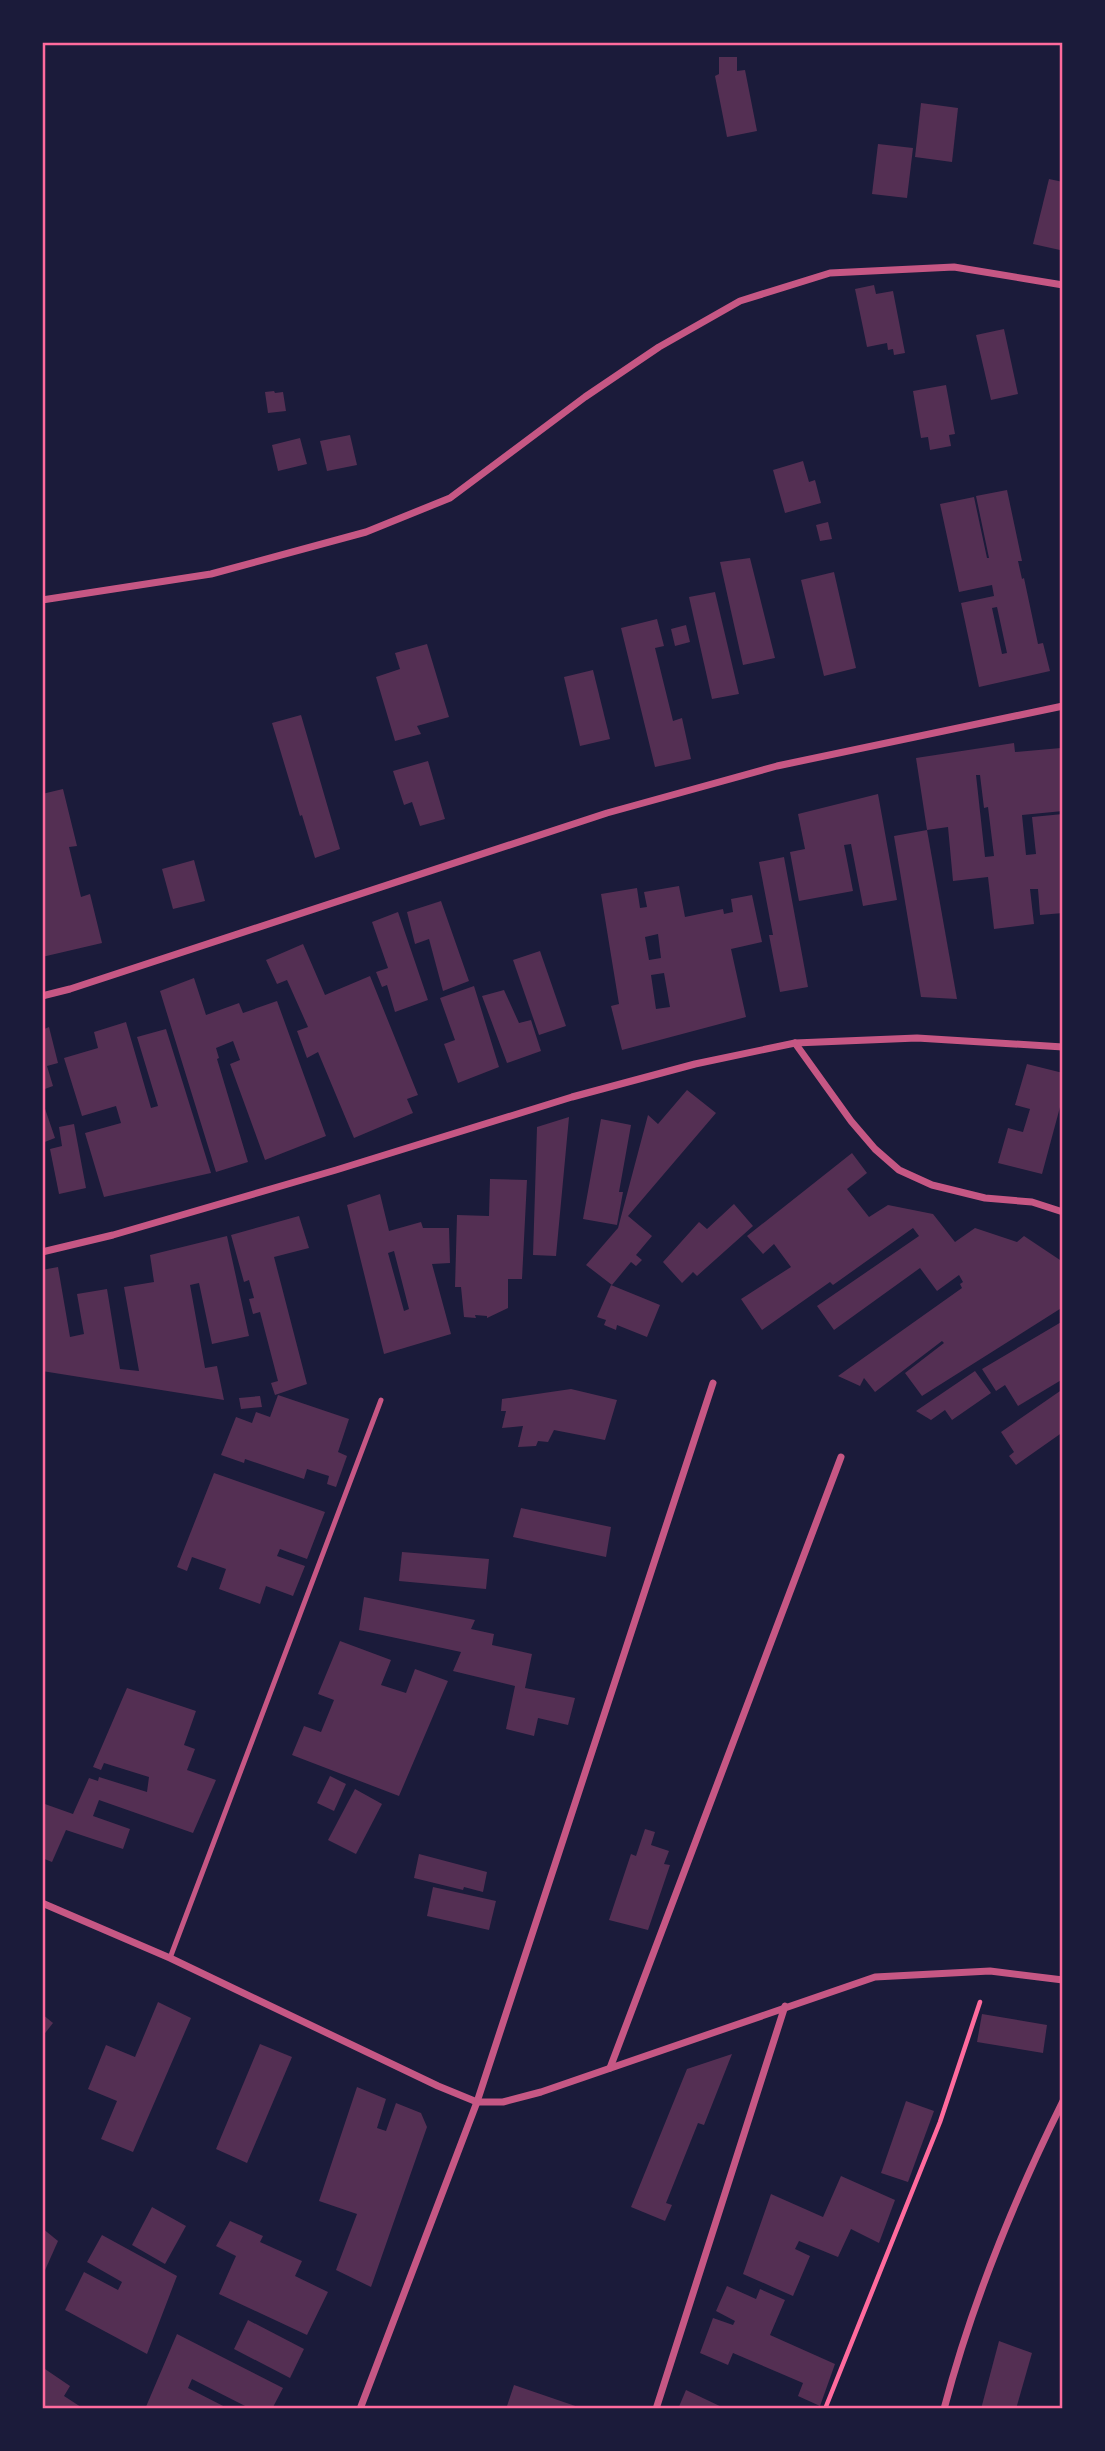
<svg xmlns="http://www.w3.org/2000/svg" width="1105" height="2451" font-family="Lora,serif">
  <style>
    .building { fill: #542f53; fill-rule: evenodd }
    .lines { fill: none; stroke-linecap: round; stroke-linejoin: round }
    .path { stroke: #ff6b9d; stroke-width: 4.5 }
    .service { stroke: #c65784; stroke-width: 5 }
    .minor { stroke: #c65784; stroke-width: 7 }
    .neatline { fill: none; stroke: #ff6b9d; stroke-width: 2.5 }
  </style>
  <rect width="100%" height="100%" fill="#1b1b3a"/>
  <g class="building">
    <path d="M719,57H737V71L745,70L757,131L727,137L715,76L719,74Z"/>
    <path d="M921,103L958,108L952,162L915,157Z"/>
    <path d="M878,144L913,148L907,198L872,194Z"/>
    <path d="M1049,179L1063,182V240L1060,250L1033,244Z"/>
    <path d="M874,285L876,294L893,291L905,353L894,355L893,349L888,350L887,343L867,347L855,289Z"/>
    <path d="M1004,329L1018,394L991,400L976,335Z"/>
    <path d="M946,385L955,434L949,435L951,446L930,450L928,437L921,438L913,391Z"/>
    <path d="M274,391L275,393L283,392L286,411L268,413L265,392Z"/>
    <path d="M350,435L357,465L327,471L320,441Z"/>
    <path d="M300,438L307,464L278,471L272,445Z"/>
    <path d="M803,461L809,482L815,480L821,503L785,513L773,470Z"/>
    <path d="M1007,490L1022,561H1018L1022,579L1024,578L1038,644L1043,643L1050,671L979,687L961,603L994,596L992,585L959,592L940,504L974,497L987,558H989L976,496ZM997,607L1007,653L1002,654L992,608Z"/>
    <path d="M828,522L832,539L820,541L816,525Z"/>
    <path d="M750,558L775,658L743,665L720,562Z"/>
    <path d="M834,572L856,668L824,676L801,580Z"/>
    <path d="M715,592L739,694L712,699L689,597Z"/>
    <path d="M657,619L664,646L655,648L673,721L682,718L691,759L655,767L621,628Z"/>
    <path d="M686,625L690,642L675,646L671,629Z"/>
    <path d="M427,644L449,717L417,726L421,734L395,741L376,677L400,669L395,653Z"/>
    <path d="M593,670L610,739L580,746L564,677Z"/>
    <path d="M301,715L340,849L315,858L302,815L300,816L272,723Z"/>
    <path d="M1014,743L1015,752L1061,748L1063,811L1022,815L1026,855L1036,854L1032,817L1063,814V913L1040,915L1038,889H1030L1034,924L994,929L988,877L953,881L948,827L927,830L916,758ZM976,775H980L984,808L988,807L994,856L985,857Z"/>
    <path d="M428,761L445,819L420,826L412,802L404,805L393,771Z"/>
    <path d="M63,789L77,846L69,847L81,897L90,894L102,943L42,957V794Z"/>
    <path d="M878,794L897,900L863,906L851,844L844,845L853,891L799,901L790,852L805,849L798,814Z"/>
    <path d="M927,830L957,999L921,997L894,836Z"/>
    <path d="M784,857L808,987L780,992L769,935H773L759,862Z"/>
    <path d="M194,860L205,901L173,909L162,869Z"/>
    <path d="M679,886L685,917L723,909L724,914L733,912L731,899L752,895L762,942L731,949L746,1017L622,1050L611,1006L619,1004L601,894L637,888L640,908L647,907L644,892ZM658,934L661,958L649,960L645,937ZM664,973L670,1007L656,1009L651,975Z"/>
    <path d="M441,901L469,981L443,991L429,939L415,944L407,912Z"/>
    <path d="M398,912L428,1000L395,1012L387,985L382,987L376,972L388,968L372,922Z"/>
    <path d="M303,944L325,995L370,976L418,1095L407,1099L413,1113L354,1138L318,1052L307,1058L297,1031L308,1027L287,980L277,984L266,960Z"/>
    <path d="M540,951L566,1026L539,1035L513,960Z"/>
    <path d="M194,978L206,1015L239,1003L243,1013L277,1001L326,1136L265,1160L230,1064L240,1060L233,1041L216,1048L219,1058L217,1059L248,1162L216,1172L160,991Z"/>
    <path d="M474,986L499,1067L458,1083L444,1044L455,1040L440,998Z"/>
    <path d="M504,990L519,1023L531,1020L541,1051L507,1063L482,996Z"/>
    <path d="M126,1022L151,1108L158,1106L137,1037L166,1029L211,1173L104,1197L85,1133L121,1123L116,1106L82,1116L64,1058L98,1048L94,1032Z"/>
    <path d="M49,1027L58,1063L47,1066L53,1086L42,1090V1030Z"/>
    <path d="M1027,1064L1063,1073V1096L1042,1174L998,1163L1008,1128L1023,1132L1030,1109L1015,1105Z"/>
    <path d="M687,1090L716,1113L628,1216L652,1236L636,1255L642,1260L636,1266L631,1262L612,1285L586,1265L618,1228L648,1115L658,1124Z"/>
    <path d="M42,1100L55,1138L42,1143Z"/>
    <path d="M569,1117L556,1256L533,1255L537,1127Z"/>
    <path d="M601,1119L631,1125L619,1192H623L617,1225L583,1219Z"/>
    <path d="M74,1124L86,1188L59,1194L50,1149L62,1146L59,1127Z"/>
    <path d="M852,1153L867,1173L847,1189L869,1217L888,1205L933,1214L955,1242L975,1228L1017,1242L1024,1236L1063,1262V1307L922,1396L905,1373L944,1343L942,1341L875,1392L864,1378L860,1386L838,1376L962,1288L960,1284L963,1282L959,1275L937,1291L920,1268L834,1330L817,1306L919,1236L913,1228L833,1285L830,1282L762,1330L741,1299L791,1267L774,1244L763,1254L747,1236Z"/>
    <path d="M490,1179L527,1180L522,1279H508V1308L487,1318V1316L475,1315L476,1318L464,1317L461,1287H455L457,1215L489,1216Z"/>
    <path d="M380,1194L389,1231L421,1222L423,1228H449L450,1263L432,1264L451,1334L384,1354L347,1205ZM394,1251L409,1309L404,1311L388,1253Z"/>
    <path d="M734,1204L753,1226L697,1276L693,1272L682,1283L663,1262L699,1222L707,1229Z"/>
    <path d="M299,1216L309,1248L274,1257L307,1384L275,1395L271,1383L278,1381L260,1312L253,1314L249,1299L254,1298L249,1280L244,1282L231,1235Z"/>
    <path d="M227,1236L249,1336L212,1344L199,1283L190,1285L205,1368L217,1366L224,1400L42,1371V1270L58,1267L70,1337L84,1334L77,1294L107,1289L120,1369L139,1371L124,1287L154,1282L150,1255Z"/>
    <path d="M611,1285L660,1305L647,1337L617,1325L616,1330L604,1325L606,1320L597,1317Z"/>
    <path d="M1063,1321V1379L1018,1406L1005,1385L996,1391L982,1369Z"/>
    <path d="M975,1371L991,1393L952,1420L945,1410L931,1420L916,1411Z"/>
    <path d="M571,1389L617,1400L605,1440L554,1430L548,1442L538,1441L536,1446L518,1447L523,1426L502,1428L506,1411H501L502,1399Z"/>
    <path d="M1063,1389V1432L1016,1465L1009,1456L1014,1452L1001,1432Z"/>
    <path d="M278,1395L349,1419L338,1452L347,1456L336,1487L327,1484L329,1476L307,1469L304,1479L245,1459L244,1463L221,1455L236,1417L252,1423L256,1412L270,1417Z"/>
    <path d="M260,1396L262,1407L241,1409L239,1398Z"/>
    <path d="M214,1473L325,1512L307,1559L280,1549L277,1556L305,1566L293,1596L266,1586L260,1604L219,1589L226,1569L192,1557L187,1571L177,1567Z"/>
    <path d="M521,1508L611,1527L606,1557L513,1537Z"/>
    <path d="M402,1552L489,1559L486,1589L399,1581Z"/>
    <path d="M364,1597L475,1620L471,1629L494,1634L492,1645L532,1654L525,1688L575,1698L568,1725L538,1718L534,1736L506,1729L515,1686L453,1671L461,1652L359,1630Z"/>
    <path d="M340,1641L391,1660L381,1685L406,1693L415,1669L448,1681L399,1796L292,1755L304,1726L321,1732L334,1700L318,1694Z"/>
    <path d="M127,1688L196,1711L184,1745L195,1749L187,1770L216,1780L193,1833L99,1800L93,1816L130,1829L123,1849L66,1830L52,1862L42,1858V1803L73,1814L89,1778L98,1781L99,1777L147,1792L149,1777L104,1763L101,1770L93,1767Z"/>
    <path d="M330,1776L346,1784L334,1811L317,1803Z"/>
    <path d="M355,1789L382,1804L356,1854L328,1840Z"/>
    <path d="M645,1829L655,1832L651,1845L669,1851L664,1864L670,1865L648,1930L609,1920L631,1854L636,1856Z"/>
    <path d="M419,1854L487,1872L483,1892L464,1887L463,1890L414,1878Z"/>
    <path d="M433,1887L496,1901L489,1930L427,1916Z"/>
    <path d="M158,2002L191,2018L133,2152L101,2139L117,2101L88,2089L106,2045L135,2057Z"/>
    <path d="M42,2014L53,2023L42,2037Z"/>
    <path d="M982,2014L1047,2025L1043,2053L977,2042Z"/>
    <path d="M260,2044L292,2057L247,2163L216,2149Z"/>
    <path d="M732,2054L704,2125L698,2123L666,2203L672,2205L665,2221L631,2207L687,2069Z"/>
    <path d="M357,2087L386,2099L377,2128L386,2131L396,2103L421,2113L427,2127L371,2287L336,2270L357,2214L319,2201Z"/>
    <path d="M906,2101L934,2111L908,2182L881,2173Z"/>
    <path d="M841,2176L895,2200L879,2243L851,2229L838,2257L799,2241L795,2249L810,2256L793,2296L743,2274L771,2194L823,2217Z"/>
    <path d="M152,2207L186,2226L165,2264L132,2245Z"/>
    <path d="M230,2221L263,2236L260,2242L302,2261L295,2276L328,2292L307,2335L219,2294L236,2256L216,2246Z"/>
    <path d="M42,2228L58,2241L42,2277Z"/>
    <path d="M102,2235L177,2276L147,2354L65,2310L84,2272L118,2290L122,2282L87,2262Z"/>
    <path d="M727,2286L756,2299L760,2289L785,2300L770,2335L835,2364L820,2406L798,2396L803,2383L733,2353L728,2365L700,2353L713,2318L733,2325L735,2321L716,2311Z"/>
    <path d="M248,2320L304,2349L290,2378L234,2349Z"/>
    <path d="M177,2334L283,2388L272,2409H251L192,2379L188,2388L229,2409H145Z"/>
    <path d="M999,2341L1032,2353L1016,2409H981Z"/>
    <path d="M42,2367L70,2386L64,2396L84,2409H42Z"/>
    <path d="M514,2385L584,2409H506Z"/>
    <path d="M686,2390L726,2409H678Z"/>
  </g>
  <g class="lines">
    <path class="path" d="M825,2409L940,2122L980,2002"/>
    <path class="service" d="M170,1958L381,1400"/>
    <g class="minor">
      <path d="M42,600L211,574L366,532L450,498L585,397L659,347L740,301L830,273L954,267L1063,285"/>
      <path d="M42,996L70,989L607,813L777,766L1063,706"/>
      <path d="M795,1043L851,1121L875,1149L899,1170L932,1185L985,1198L1032,1202L1063,1212"/>
      <path d="M42,1252L113,1235L336,1170L572,1097L695,1064L795,1043L917,1038L1063,1047"/>
      <path d="M42,1903L170,1958L438,2086L477,2102H503L541,2092L875,1977L990,1971L1063,1980"/>
      <path d="M610,2068L841,1457"/>
      <path d="M360,2409L477,2102L713,1383"/>
      <path d="M656,2409L785,2006"/>
      <path d="M944,2409C972,2302 1014,2200 1063,2101"/>
    </g>
  </g>
  <rect width="1105" height="2451" fill="none" stroke="#1b1b3a" stroke-width="88"/>
  <rect x="44" y="44" width="1017" height="2363" class="neatline"/>
</svg>
